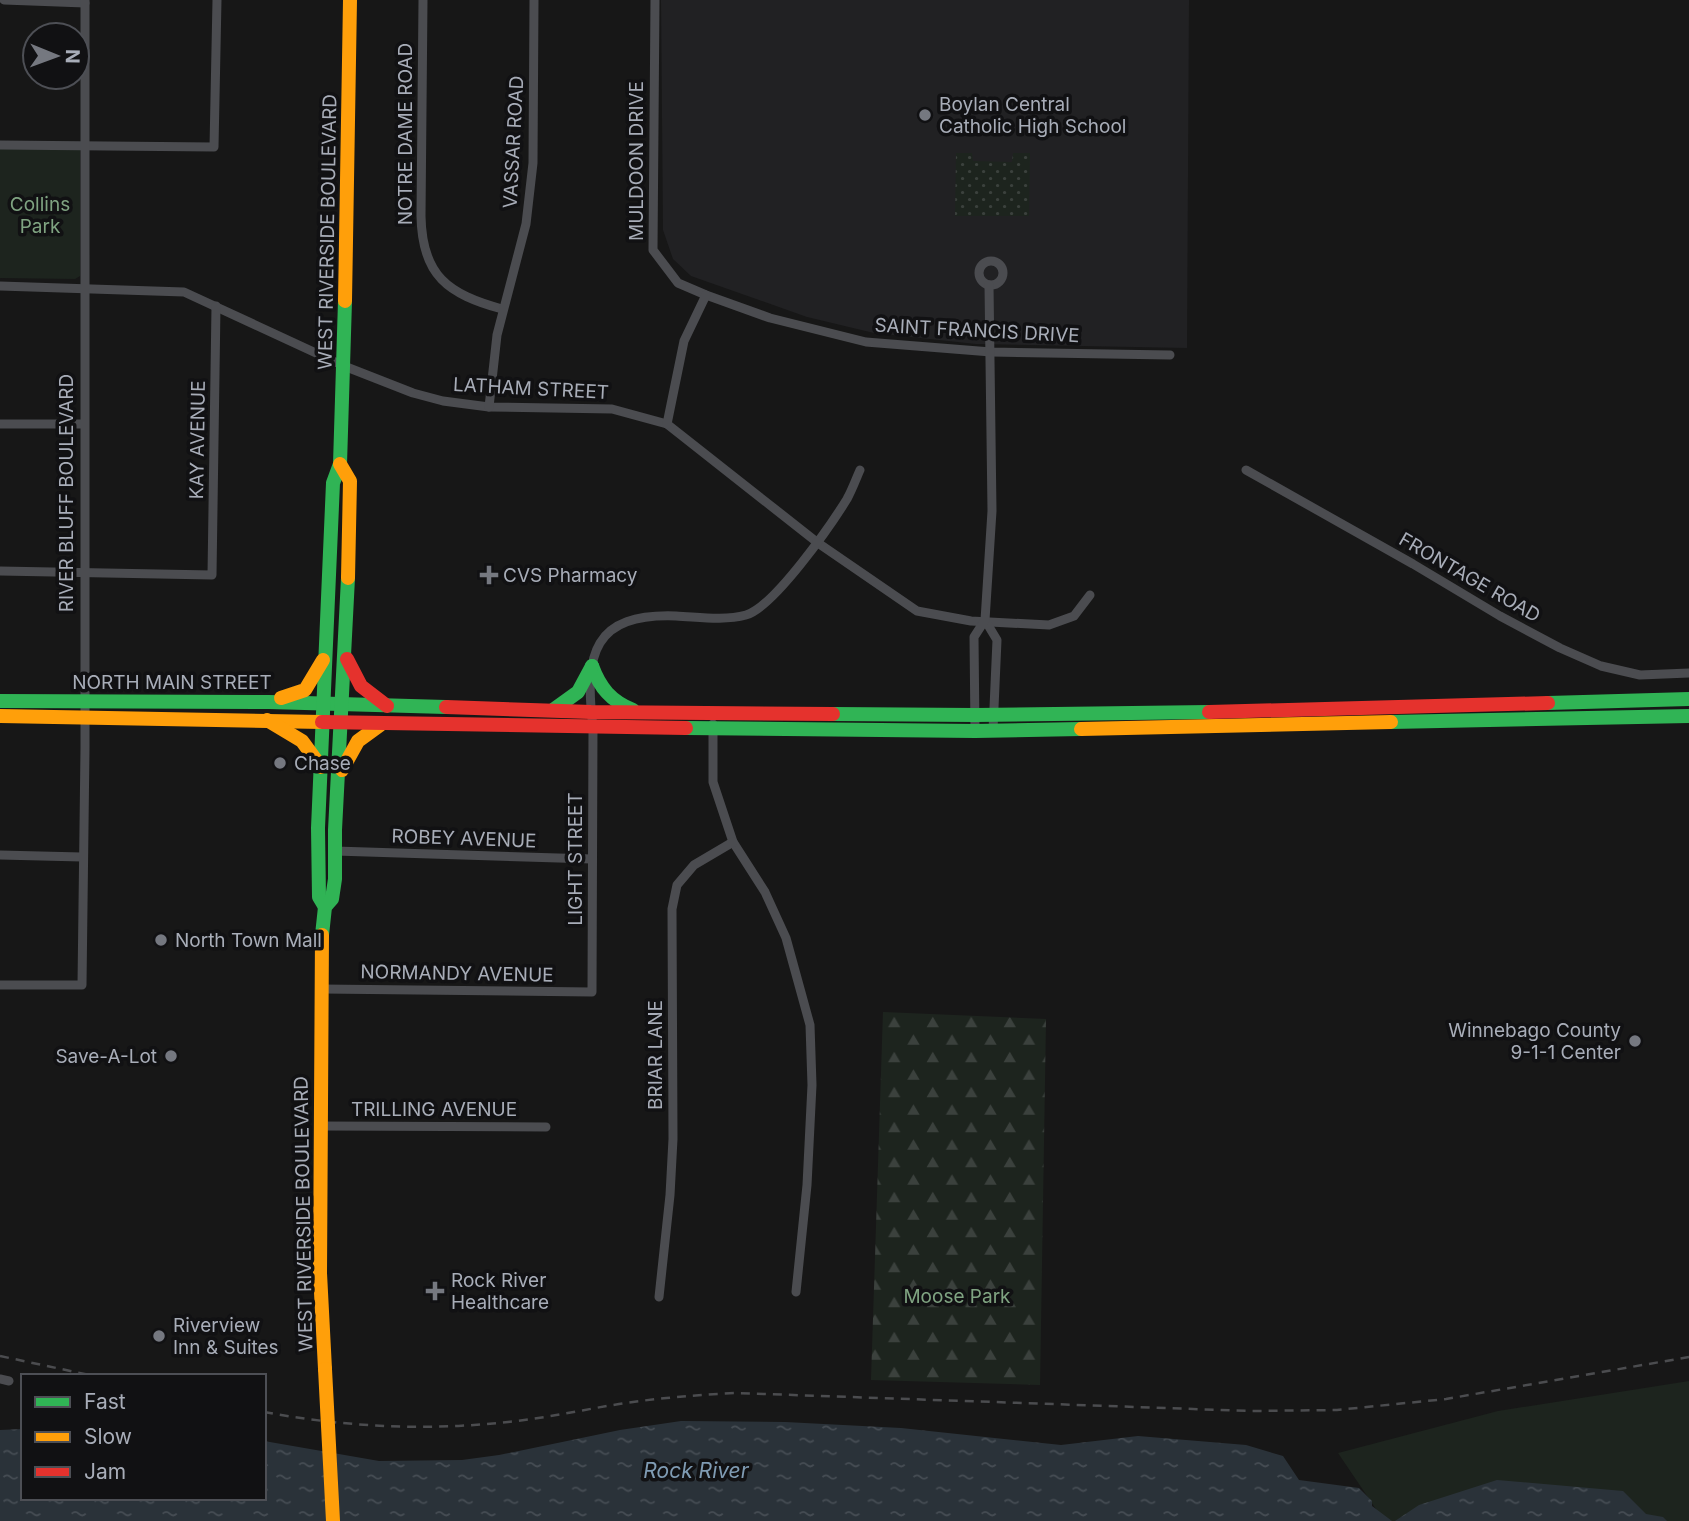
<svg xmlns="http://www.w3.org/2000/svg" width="1689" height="1521" font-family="Inter,sans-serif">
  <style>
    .built { fill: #212123 }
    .grass { fill: url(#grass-dots) }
    .forest { fill: url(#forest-firs) }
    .park { fill: #1d241e }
    .water { fill: url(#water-ripples) }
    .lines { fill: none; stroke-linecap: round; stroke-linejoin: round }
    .street { stroke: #4b4c50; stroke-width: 9 }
    .fast { stroke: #30b455; stroke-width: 14 }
    .slow { stroke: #ff9f0a; stroke-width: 14 }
    .jam { stroke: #e5322d; stroke-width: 14 }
    .rail { stroke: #4b4c4f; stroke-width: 2.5; stroke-dasharray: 9 7; stroke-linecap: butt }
    .slow-bridge { stroke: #ff9f0a; stroke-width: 14 }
    .poi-dot { fill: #757880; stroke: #111113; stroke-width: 2.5 }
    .labels { text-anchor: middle; stroke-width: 7; stroke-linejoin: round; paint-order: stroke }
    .poi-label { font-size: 19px; fill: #a8adb8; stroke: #111113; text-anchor: start }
    .street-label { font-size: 19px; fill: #a8adb8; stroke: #111113 }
    .park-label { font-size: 19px; fill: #7fa381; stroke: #111113 }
    .water-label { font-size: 21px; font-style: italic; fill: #7f9bb3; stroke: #111113 }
  </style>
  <defs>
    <pattern id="grass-dots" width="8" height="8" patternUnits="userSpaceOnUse" patternTransform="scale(1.75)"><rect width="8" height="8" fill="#1d241e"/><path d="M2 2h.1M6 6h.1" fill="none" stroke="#3b413d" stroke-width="1.8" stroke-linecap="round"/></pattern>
    <pattern id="forest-firs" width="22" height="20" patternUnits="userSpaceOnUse" patternTransform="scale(1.75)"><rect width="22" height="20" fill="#1d241e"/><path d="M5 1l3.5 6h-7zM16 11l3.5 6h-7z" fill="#3b413d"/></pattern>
    <pattern id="water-ripples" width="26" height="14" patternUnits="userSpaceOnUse" patternTransform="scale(1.75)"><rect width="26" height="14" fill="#2a3239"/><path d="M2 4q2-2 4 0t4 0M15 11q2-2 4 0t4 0" fill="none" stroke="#464d54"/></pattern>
  </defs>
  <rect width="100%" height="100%" fill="#171717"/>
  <path class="built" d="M661,0H1189L1187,348L976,344L874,333L807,317L691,276L673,259L663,230Z"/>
  <path class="grass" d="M956,153H972L973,161L1012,162L1013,153H1030L1029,216H955Z"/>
  <path class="forest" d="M883,1012L1046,1019L1040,1385L871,1380Z"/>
  <g class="park">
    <path d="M0,147L80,150V276L75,279L0,278Z"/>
    <path d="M1689,1381V1521H1384L1338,1453L1498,1411Z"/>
  </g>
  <g class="water">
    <path d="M681,1421L785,1422L901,1428L1061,1445L1138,1436L1246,1445L1283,1456L1299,1480L1359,1488L1372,1501V1506L1392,1521H0V1430L23,1429V1498H264V1441L379,1461L462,1460L499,1455L620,1430Z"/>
    <path d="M1497,1480L1623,1491L1646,1514L1663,1517L1667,1521H1395L1419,1505Z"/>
  </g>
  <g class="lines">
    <g class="street">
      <path d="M4,0L85,3"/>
      <path d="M423,0L421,216C422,276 448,294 502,309"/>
      <path d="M655,0L653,250L678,283L706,295L770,318L866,342L991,352L1170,355"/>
      <path d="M0,145L214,147L217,0"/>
      <circle cx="991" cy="273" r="12"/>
      <path d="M0,286L184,292L344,366L413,393L443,401L489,407L612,409L667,424L818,543L917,611L971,621L1049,625L1074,616L1090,595"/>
      <path d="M489,407L497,335L526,224L533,163L534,0"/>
      <path d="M0,424H84"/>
      <path d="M667,424L684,341L706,295"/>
      <path d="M1246,470L1413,564L1500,616L1560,648L1601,666L1640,675L1689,673"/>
      <path d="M0,571L212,575L216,306"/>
      <path d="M985,620L997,640L993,730"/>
      <path d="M713,724V782L733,842L765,892L786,938L810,1025L812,1085L807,1185L796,1292"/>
      <path d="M975,731L974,637L985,620L992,511L989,285"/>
      <path d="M335,851L592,859"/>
      <path d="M0,855L82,857"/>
      <path d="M0,985H82L85,748V0"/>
      <path d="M322,989L592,992L593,727C584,654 593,613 676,616C699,617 724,621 746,615C774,607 831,525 847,499C852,490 856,479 860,470"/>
      <path d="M321,1126L546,1127"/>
      <path d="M659,1297L670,1195L673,1139L672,909L677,885L694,865L733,842"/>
      <path d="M0,1379L9,1381"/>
    </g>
    <g class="fast">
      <path d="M592,666C600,688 611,701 633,710"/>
      <path d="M0,701L269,702L446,707"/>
      <path d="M1548,703L1689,699"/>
      <path d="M553,710L578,692L592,666"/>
      <path d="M833,714L975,715L1209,712"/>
      <path d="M1391,722L1689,716"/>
      <path d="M686,728L975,731L1081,729"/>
      <path d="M325,907L319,897L318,828L333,483L340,464L345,301"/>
      <path d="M322,935L325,907L332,899L335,879V830L348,578"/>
    </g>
    <g class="slow">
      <path d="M345,301L350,0"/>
      <path d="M340,464L350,481L348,578"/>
      <path d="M281,698L305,690L323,660"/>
      <path d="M0,716L322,722"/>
      <path d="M267,720L302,741L321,767"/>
      <path d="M1081,729L1391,722"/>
      <path d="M342,770L358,741L380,725"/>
      <path d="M322,935L320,1273L325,1369"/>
    </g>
    <g class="jam">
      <path d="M347,659L361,686L387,706"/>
      <path d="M446,707L591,712L833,714"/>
      <path d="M1209,712L1548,703"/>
      <path d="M322,722L686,728"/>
    </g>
    <g class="rail">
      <path d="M0,1356L94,1376"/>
      <path d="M264,1412C345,1427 427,1431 508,1422C546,1418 582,1410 619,1404C658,1398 696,1395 736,1393L1251,1411L1337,1410L1446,1399L1689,1357"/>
    </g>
    <path class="slow-bridge" d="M325,1369L333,1521"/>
  </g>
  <g class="poi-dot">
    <circle cx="925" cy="115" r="7"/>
    <path d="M485.5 564.5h7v7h7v7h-7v7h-7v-7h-7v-7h7z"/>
    <circle cx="280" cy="763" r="7"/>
    <circle cx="161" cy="940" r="7"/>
    <circle cx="1635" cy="1041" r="7"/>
    <circle cx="171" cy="1056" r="7"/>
    <path d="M431.5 1280.5h7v7h7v7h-7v7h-7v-7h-7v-7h7z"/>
    <circle cx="159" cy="1336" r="7"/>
  </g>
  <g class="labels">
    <g class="poi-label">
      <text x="939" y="111">Boylan Central<tspan x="939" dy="22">Catholic High School</tspan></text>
      <text x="503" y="582">CVS Pharmacy</text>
      <text x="294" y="770">Chase</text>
      <text x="175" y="947">North Town Mall</text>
      <text x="1621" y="1037" text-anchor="end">Winnebago County<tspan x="1621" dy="22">9-1-1 Center</tspan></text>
      <text x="157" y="1063" text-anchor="end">Save-A-Lot</text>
      <text x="451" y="1287">Rock River<tspan x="451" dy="22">Healthcare</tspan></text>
      <text x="173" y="1332">Riverview<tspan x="173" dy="22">Inn &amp; Suites</tspan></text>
    </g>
    <g class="street-label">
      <text transform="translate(405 134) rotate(-90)" y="7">NOTRE DAME ROAD</text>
      <text transform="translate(513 142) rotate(-87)" y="7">VASSAR ROAD</text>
      <text transform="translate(636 161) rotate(-90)" y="7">MULDOON DRIVE</text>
      <text transform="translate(327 232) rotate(-89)" y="7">WEST RIVERSIDE BOULEVARD</text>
      <text transform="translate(977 330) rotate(3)" y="7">SAINT FRANCIS DRIVE</text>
      <text transform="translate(531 388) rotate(3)" y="7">LATHAM STREET</text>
      <text transform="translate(197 440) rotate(-89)" y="7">KAY AVENUE</text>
      <text transform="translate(66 493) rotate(-90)" y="7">RIVER BLUFF BOULEVARD</text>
      <text transform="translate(1470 577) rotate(30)" y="7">FRONTAGE ROAD</text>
      <text x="172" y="689">NORTH MAIN STREET</text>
      <text transform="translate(464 838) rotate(2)" y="7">ROBEY AVENUE</text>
      <text transform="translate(575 859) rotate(-90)" y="7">LIGHT STREET</text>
      <text transform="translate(457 973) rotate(1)" y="7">NORMANDY AVENUE</text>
      <text transform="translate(655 1055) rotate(-90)" y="7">BRIAR LANE</text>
      <text x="434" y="1116">TRILLING AVENUE</text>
      <text transform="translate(303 1214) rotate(-91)" y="7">WEST RIVERSIDE BOULEVARD</text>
    </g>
    <g class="park-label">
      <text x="40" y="211">Collins<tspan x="40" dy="22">Park</tspan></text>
      <text x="957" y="1303">Moose Park</text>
    </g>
    <g class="water-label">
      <text x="696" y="1478">Rock River</text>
    </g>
  </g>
  <rect x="21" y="1374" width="245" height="126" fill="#111113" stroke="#4d4f55" stroke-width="2"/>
  <rect x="35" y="1397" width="35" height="10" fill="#30b455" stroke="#4d4f55" stroke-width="2"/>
  <text x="84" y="1409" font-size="21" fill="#a8adb8">Fast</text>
  <rect x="35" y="1432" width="35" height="10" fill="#ff9f0a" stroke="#4d4f55" stroke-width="2"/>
  <text x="84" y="1444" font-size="21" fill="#a8adb8">Slow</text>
  <rect x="35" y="1467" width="35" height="10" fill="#e5322d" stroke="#4d4f55" stroke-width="2"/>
  <text x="84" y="1479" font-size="21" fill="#a8adb8">Jam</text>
  <g transform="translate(56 56) rotate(91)"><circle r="33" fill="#111113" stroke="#4d4f55" stroke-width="2"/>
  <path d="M0-5L12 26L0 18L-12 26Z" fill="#757880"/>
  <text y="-10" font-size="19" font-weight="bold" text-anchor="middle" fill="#a8adb8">N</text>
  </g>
</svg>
